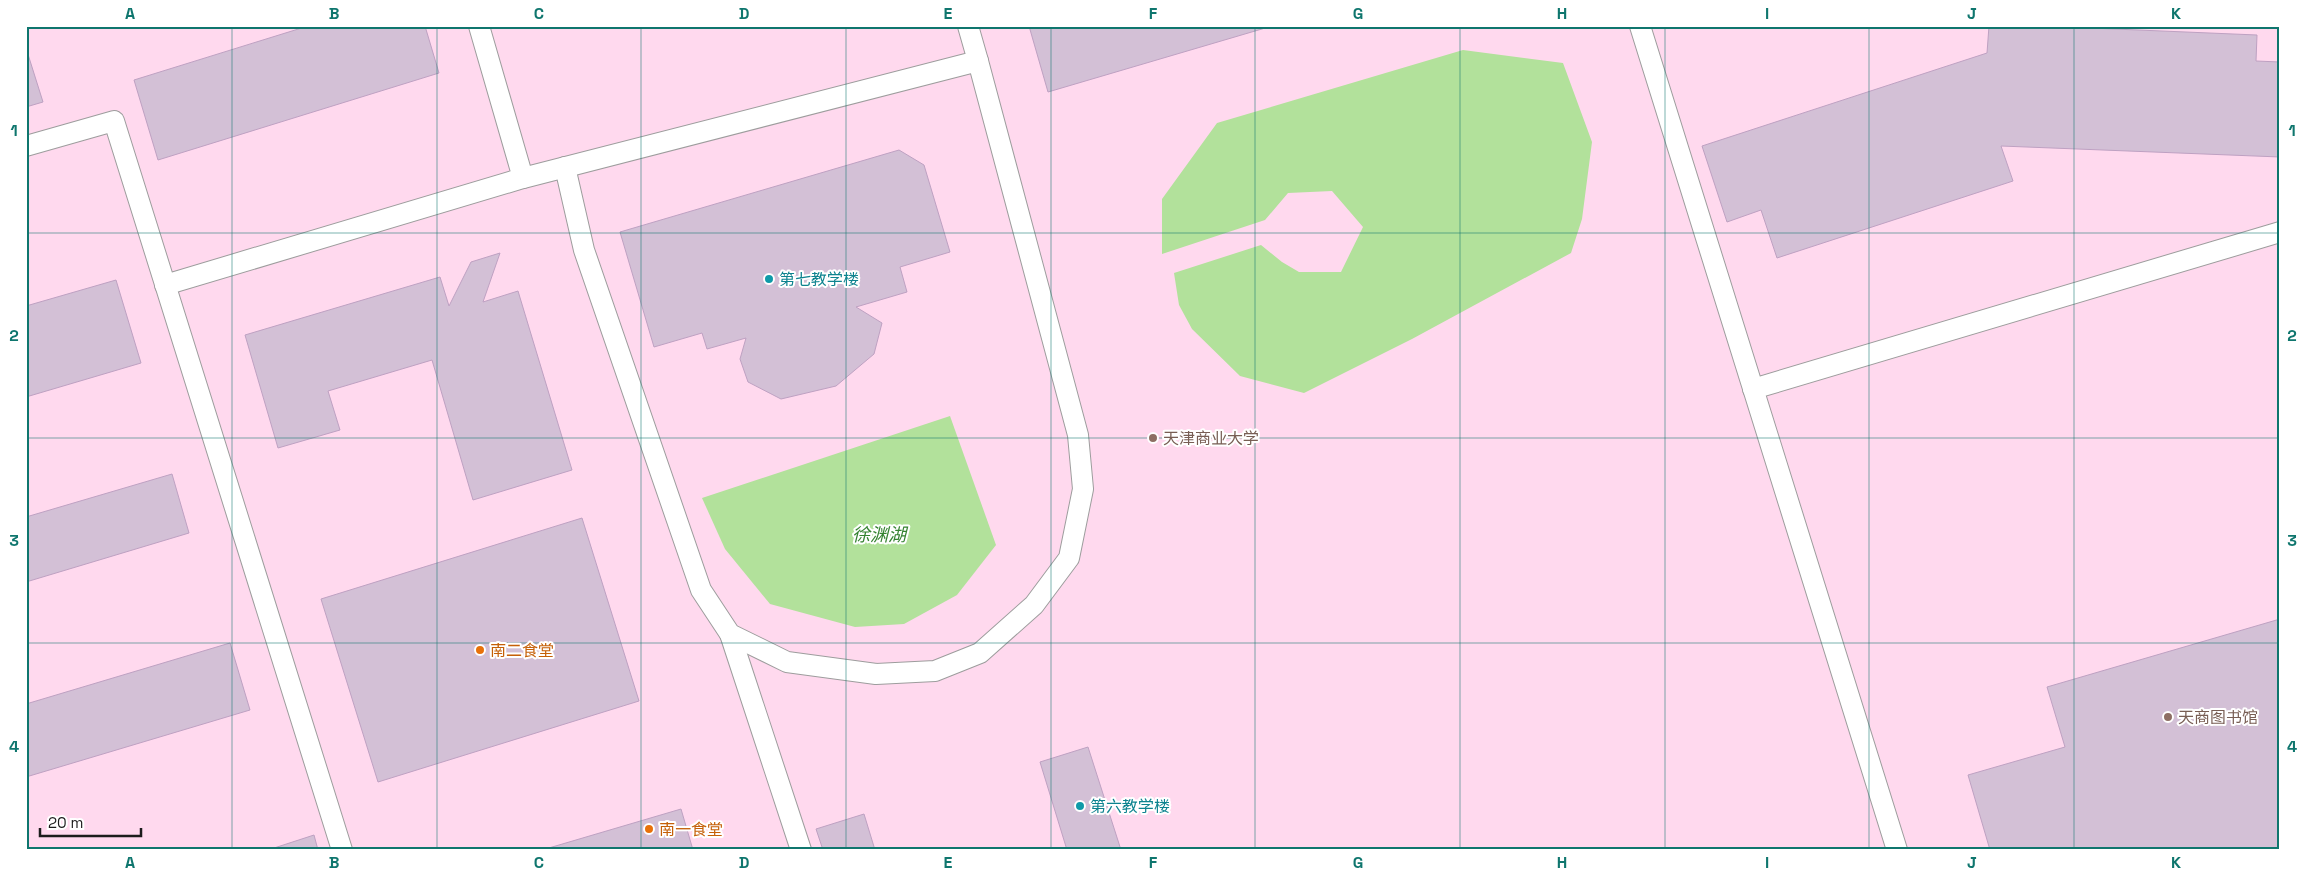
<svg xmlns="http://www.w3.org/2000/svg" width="2306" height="876" font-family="'Space Grotesk','Noto Sans SC',sans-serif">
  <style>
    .education { fill: #ffd9ee }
    .water { fill: #b2e19b }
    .building { fill: #d3c0d6; stroke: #bea1c2 }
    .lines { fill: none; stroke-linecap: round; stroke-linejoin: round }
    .lane-casing { stroke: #9d9d9d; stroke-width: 22 }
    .lane { stroke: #fff; stroke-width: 20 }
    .grid { fill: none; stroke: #0f766e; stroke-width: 1; stroke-opacity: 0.55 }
    .culture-dot { fill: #0f9aa8; stroke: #fff; stroke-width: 2 }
    .education-dot { fill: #8d6e63; stroke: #fff; stroke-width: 2 }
    .food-dot { fill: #e8710a; stroke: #fff; stroke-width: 2 }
    .labels { text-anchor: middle; stroke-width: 4; stroke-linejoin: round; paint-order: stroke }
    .culture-label { font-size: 16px; fill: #0d838f; stroke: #fff; text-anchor: start }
    .education-label { font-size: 16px; fill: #785e54; stroke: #fff; text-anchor: start }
    .food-label { font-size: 16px; fill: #c56008; stroke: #fff; text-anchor: start }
    .water-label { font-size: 18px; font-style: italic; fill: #358331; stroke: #fff }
    .neatline { fill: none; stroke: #0f766e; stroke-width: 2 }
    .grid-label { font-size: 16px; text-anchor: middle; font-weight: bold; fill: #0f766e }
  </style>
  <rect width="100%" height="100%" fill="#efe0ed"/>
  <rect class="education" x="26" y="26" width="2254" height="824"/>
  <g class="water">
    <path d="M1463,50L1563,63L1592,142L1582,219L1571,253L1412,339L1304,393L1240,376L1192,329L1179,305L1174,273L1261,245L1282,262L1299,272H1341L1363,227L1332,191L1288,193L1265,220L1162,254V199L1217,123Z"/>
    <path d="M950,416L996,545L957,595L904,624L855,627L770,604L725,549L702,498Z"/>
  </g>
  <g class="building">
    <path d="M308,26H425L439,73L158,160L134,80Z"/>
    <path d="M1029,26H1272L1048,92Z"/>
    <path d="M1989,26H2043L2257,35L2256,61L2280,62V157L2001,146L2013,181L1777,258L1761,210L1727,222L1702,146L1987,53Z"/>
    <path d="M26,48L43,102L26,107Z"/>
    <path d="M899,150L924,165L950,252L900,267L907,292L856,307L882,323L874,354L836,386L781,399L748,382L740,359L746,338L707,349L702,333L654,347L620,232Z"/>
    <path d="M500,253L483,302L518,291L572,470L473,500L432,360L328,391L340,430L278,448L245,335L440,277L449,306L471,262Z"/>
    <path d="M116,280L141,363L26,397V306Z"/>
    <path d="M172,474L189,533L26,582V517Z"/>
    <path d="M582,518L639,701L378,782L321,599Z"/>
    <path d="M2280,619V850H1990L1968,775L2065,747L2047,687Z"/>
    <path d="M230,643L250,710L26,777V704Z"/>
    <path d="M1088,747L1121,850H1067L1040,762Z"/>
    <path d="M681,809L693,850H542Z"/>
    <path d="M864,814L875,850H823L816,829Z"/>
    <path d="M314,835L318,850H268Z"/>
  </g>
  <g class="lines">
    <defs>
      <g id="lane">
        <path d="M1640,26L1897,850"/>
        <path d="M26,146L114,121L342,850"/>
        <path d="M565,167L584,250L701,590L730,634L787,662L876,674L935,671L980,653L1034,605L1069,558L1083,489L1078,435L978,61"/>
        <path d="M523,178L978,61L968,26"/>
        <path d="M165,285L523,178L479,26"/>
        <path d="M1753,389L2280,232"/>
        <path d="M730,634L801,850"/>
      </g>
    </defs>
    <use href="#lane" class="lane-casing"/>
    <use href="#lane" class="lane"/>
  </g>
  <path class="grid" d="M232,26V850M437,26V850M641,26V850M846,26V850M1051,26V850M1255,26V850M1460,26V850M1665,26V850M1869,26V850M2074,26V850M26,233H2280M26,438H2280M26,643H2280"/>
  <g class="culture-dot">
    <circle cx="769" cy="279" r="5"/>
    <circle cx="1080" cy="806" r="5"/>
  </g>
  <g class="education-dot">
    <circle cx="1153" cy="438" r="5"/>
    <circle cx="2168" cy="717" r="5"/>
  </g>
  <g class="food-dot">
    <circle cx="480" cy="650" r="5"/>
    <circle cx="649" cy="829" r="5"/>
  </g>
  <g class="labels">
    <g class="culture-label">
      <text x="779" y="285">第七教学楼</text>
      <text x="1090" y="812">第六教学楼</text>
    </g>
    <g class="education-label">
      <text x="1163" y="444">天津商业大学</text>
      <text x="2178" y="723">天商图书馆</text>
    </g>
    <g class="food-label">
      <text x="490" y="656">南二食堂</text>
      <text x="659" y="835">南一食堂</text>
    </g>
    <g class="water-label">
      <text x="879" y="541">徐渊湖</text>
    </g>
  </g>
  <rect width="2306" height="876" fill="none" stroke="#ffffff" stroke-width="55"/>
  <path d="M40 828v8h101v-8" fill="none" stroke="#1c1c1c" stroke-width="2.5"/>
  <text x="48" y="828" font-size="15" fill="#1c1c1c" stroke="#ffffff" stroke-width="4" paint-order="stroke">20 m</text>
  <rect x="28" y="28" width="2250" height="820" class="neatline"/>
  <g class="grid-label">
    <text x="130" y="19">A</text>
    <text x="334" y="19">B</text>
    <text x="539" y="19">C</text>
    <text x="744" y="19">D</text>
    <text x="948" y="19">E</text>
    <text x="1153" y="19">F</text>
    <text x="1358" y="19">G</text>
    <text x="1562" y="19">H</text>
    <text x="1767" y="19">I</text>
    <text x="1972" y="19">J</text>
    <text x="2176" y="19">K</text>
    <text x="14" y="136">1</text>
    <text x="2292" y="136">1</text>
    <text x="14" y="341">2</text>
    <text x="2292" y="341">2</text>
    <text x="14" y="546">3</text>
    <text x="2292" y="546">3</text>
    <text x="14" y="752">4</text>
    <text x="2292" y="752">4</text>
    <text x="130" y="868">A</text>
    <text x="334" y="868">B</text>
    <text x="539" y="868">C</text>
    <text x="744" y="868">D</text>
    <text x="948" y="868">E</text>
    <text x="1153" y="868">F</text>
    <text x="1358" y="868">G</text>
    <text x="1562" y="868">H</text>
    <text x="1767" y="868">I</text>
    <text x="1972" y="868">J</text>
    <text x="2176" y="868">K</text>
  </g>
</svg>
